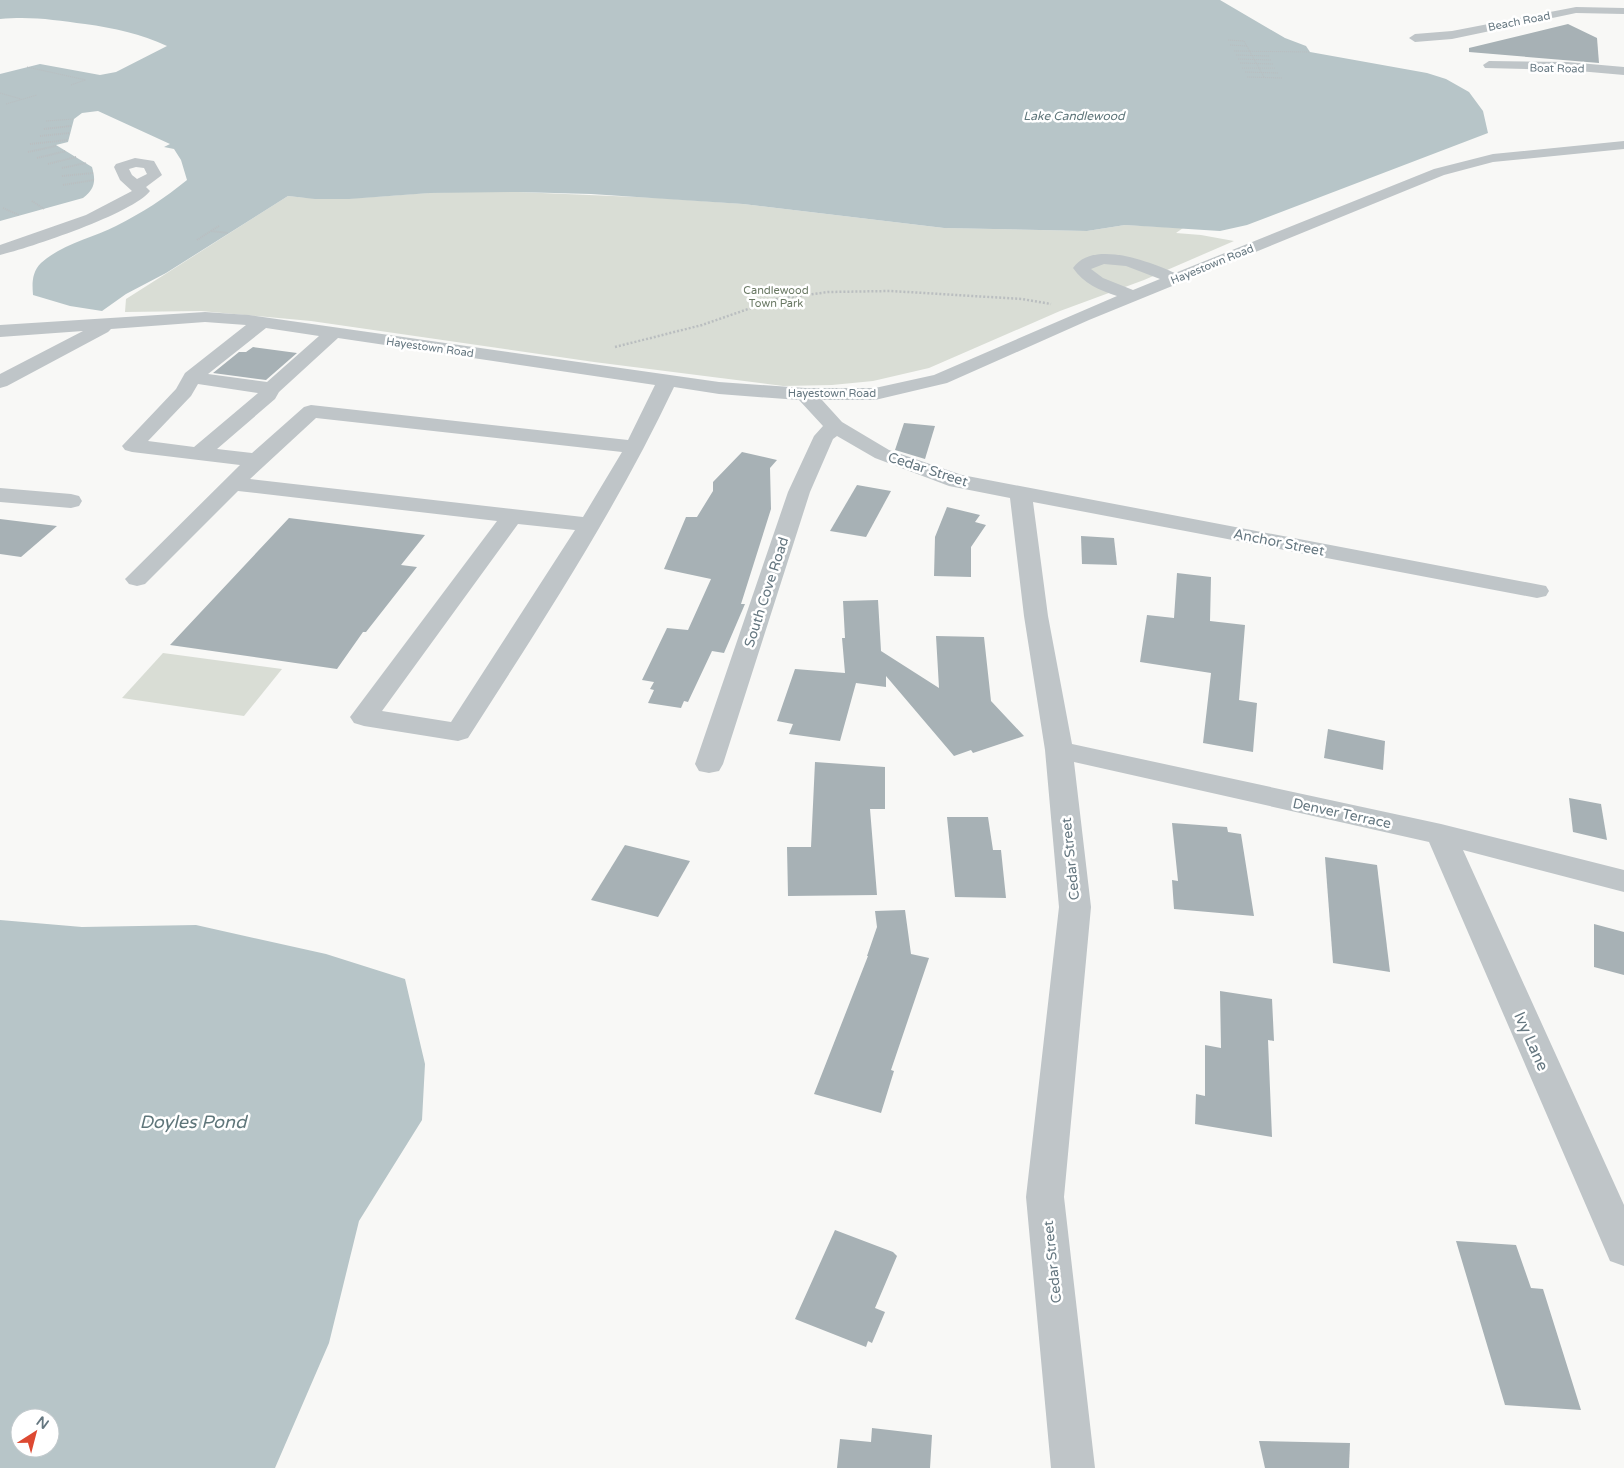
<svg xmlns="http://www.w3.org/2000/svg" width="1624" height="1468" font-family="'Varela Round',sans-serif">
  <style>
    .green { fill: #d9ddd5 }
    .water { fill: #b7c5c8; fill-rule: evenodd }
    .building { fill: #a7b1b5 }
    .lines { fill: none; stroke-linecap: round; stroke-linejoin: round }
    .path-far2 { stroke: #babec0; stroke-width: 1; stroke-dasharray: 1 1; stroke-linecap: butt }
    .path-far1 { stroke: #babec0; stroke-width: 2; stroke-dasharray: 1 1; stroke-linecap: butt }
    .path { stroke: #babec0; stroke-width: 2.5; stroke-dasharray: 2 2; stroke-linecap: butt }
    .minor { fill: #bfc5c8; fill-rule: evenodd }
    .labels { text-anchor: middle; stroke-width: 5; stroke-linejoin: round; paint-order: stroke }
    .far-street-label { font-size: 11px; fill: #657780; stroke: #fff }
    .far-park-label { font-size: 11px; fill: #697863; stroke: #fff }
    .far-water-label { font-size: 12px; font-style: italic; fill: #5f767a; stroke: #fff }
    .street-label { font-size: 14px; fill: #657780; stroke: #fff }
    .near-street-label { font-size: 16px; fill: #657780; stroke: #fff }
    .near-water-label { font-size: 18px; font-style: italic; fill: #5f767a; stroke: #fff }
  </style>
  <rect width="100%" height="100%" fill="#f8f8f6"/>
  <g class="green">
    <path d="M518,192L660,198L743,204L944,228L1087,231L1125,225L1183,228L1176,233L1201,235L1234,241L1144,280L1060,311L929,368L873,381L832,385L783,386L594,362L311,321L201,311L125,312L126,299L288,196C339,202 379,196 429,193C459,191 488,192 518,192Z"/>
    <path d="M163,653L282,669L244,716L122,698Z"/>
  </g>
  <g class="water">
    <path d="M0,0H1220L1285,38L1306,46L1310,52L1427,73L1446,79L1469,92L1483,111L1488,133L1247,225L1220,231L1125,225L1087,231L944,228L743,204L591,194L518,192L430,193L349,199H315L288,196L166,273L126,294L102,311L70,306L33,295C32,283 32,272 41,263C62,244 92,238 116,226C142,213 165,198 187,180L181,160L174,149L164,147L170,144L98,111L82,113L74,119L68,142L56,145L92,167C96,181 95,189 83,198L0,221V74L40,64L100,75L116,72L167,46C141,34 114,28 85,24C55,20 31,16 0,19Z"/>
    <path d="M0,920L82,927L196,925L326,954L405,979L425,1064L422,1120L359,1221L329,1343L275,1468H0ZM20,1418H50V1448H20Z"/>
  </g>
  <g class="building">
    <path d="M1568,24L1597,38L1599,63L1469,52V48Z"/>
    <path d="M253,347L297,353L266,380L213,373L239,352H246Z"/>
    <path d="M904,423L935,426L925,459L895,450Z"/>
    <path d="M742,452L777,460L770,468L771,509L741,604H745L724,653L712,651L688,702L684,701L681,708L648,703L654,690L650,689L654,682L642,680L667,628L688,630L711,579L664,569L686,517H697L713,491V482Z"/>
    <path d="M857,485L891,491L866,537L830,531Z"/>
    <path d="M947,507L980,515L975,522L986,525L971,547V577L934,576L935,537Z"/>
    <path d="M289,518L425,535L401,565L417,567L366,632H363L337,669L170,645Z"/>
    <path d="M0,519L57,526L21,557L0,554Z"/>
    <path d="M1081,536L1114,538L1117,565L1082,564Z"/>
    <path d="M1177,573L1211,577L1210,621L1245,625L1239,700L1257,703L1253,752L1203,743L1211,673L1140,662L1147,615L1174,618Z"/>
    <path d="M878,600L881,651L939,688L936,636L984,637L991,701L1024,736L973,753L971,750L954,756L886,676V687L856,683L840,741L789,734L793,724L777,721L795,669L845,673L842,638H845L843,601Z"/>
    <path d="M1328,729L1385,741L1383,770L1324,758Z"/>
    <path d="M815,762L885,767V809H870L877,895L788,896L787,847H811Z"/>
    <path d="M1569,798L1601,804L1607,840L1573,832Z"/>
    <path d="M947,817H988L993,850H1001L1006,898L955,897Z"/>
    <path d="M1172,823L1227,827L1228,832L1241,834L1254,916L1174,909L1172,880L1178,881Z"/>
    <path d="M625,845L690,861L658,917L591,900Z"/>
    <path d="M1325,857L1377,865L1390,972L1333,963Z"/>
    <path d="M905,910L911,954L929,958L891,1070L894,1071L881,1113L814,1094L868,956H867L877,927L875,911Z"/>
    <path d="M1594,924L1624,932V975L1594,967Z"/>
    <path d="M1220,991L1272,999L1274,1041L1268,1040L1272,1137L1195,1124L1196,1094L1205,1096V1045L1221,1048Z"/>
    <path d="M835,1230L893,1252L897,1256L875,1308L885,1312L872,1343L868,1341L866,1347L795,1319Z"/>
    <path d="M1456,1241L1516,1245L1531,1288L1543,1289L1581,1410L1505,1405Z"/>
    <path d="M872,1428L932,1435L930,1468H837L840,1439L871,1442Z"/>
    <path d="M1259,1441L1350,1443L1349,1468H1265Z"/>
  </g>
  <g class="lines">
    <g class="path-far2">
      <path d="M1228,40L1244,41L1264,77"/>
      <path d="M1230,45L1247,46"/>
      <path d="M1234,51L1309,52"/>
      <path d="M1236,55L1269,56"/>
      <path d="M1238,59L1271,60"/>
      <path d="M1240,63L1273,64"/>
      <path d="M27,67L86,80"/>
      <path d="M1242,68H1275"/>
      <path d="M1245,72L1278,73"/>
      <path d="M1247,77L1282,78"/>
      <path d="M71,85L85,80"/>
      <path d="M0,93L21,99"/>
      <path d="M6,104L37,95"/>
      <path d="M46,121L74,119"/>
      <path d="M60,127L72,126"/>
    </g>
    <g class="path-far1">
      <path d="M44,129L71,126"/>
      <path d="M40,136L70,133"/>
      <path d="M30,144L68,140"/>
      <path d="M28,152L56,146"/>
      <path d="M37,158L66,151"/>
      <path d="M48,164L76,157"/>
      <path d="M62,168L86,163"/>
      <path d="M62,176L93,173"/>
      <path d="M63,185L94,180"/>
      <path d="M32,201L44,209"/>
      <path d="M3,208L19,215"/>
      <path d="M219,226L211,231L228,233"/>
      <path d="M197,240L211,231"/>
    </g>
    <path class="path" d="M615,347L702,325L777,299L828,292L891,291L1022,299L1051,304"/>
    <g class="minor">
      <path d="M1576,7L1624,8V14L1576,13L1452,39L1415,42L1409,38L1415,34L1452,31Z"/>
      <path d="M1489,61L1567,62L1624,67V75L1567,70L1485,68L1483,65Z"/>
      <path d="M1624,141V149L1493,162L1444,175L1089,320L947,383L875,400H822L842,422L889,450L962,475L1546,586L1549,591L1546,596L1537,598L1033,502L1048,616L1072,744L1441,824L1624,870V892L1463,850L1624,1205V1266L1610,1261L1429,842L1074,762L1091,907L1064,1197L1095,1468H1051L1026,1197L1059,907L1045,750L1024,616L1010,498L949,486L875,458L837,436L833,439L810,492L723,764L719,771L709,773L699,771L695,764L788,492L814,436L823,426L799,400L719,394L674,387C616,510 541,624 468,738L458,741L364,726L354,723L350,717L497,521L238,491L145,584L137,586L129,584L125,579L240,465L132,452L125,450L122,446L176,389L185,373L246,325L205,322L111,329L108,332L7,386L0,388V374L83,331L0,337V325L205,312L249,315L719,382L805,388H875L934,375L1117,296C1099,290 1084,284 1073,268C1093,239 1150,262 1175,273L1434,169L1493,154ZM1104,264L1126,266L1160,279L1133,290L1103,278L1091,269ZM266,328L319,336L267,382L208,374ZM338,338L655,385L628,440L311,405L304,407L252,453L217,449L275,399L279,392ZM198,384L258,393L194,447L148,441L191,396ZM316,418L622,452L583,517L250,479ZM518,524L575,530L451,722L382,711Z"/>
      <path d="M135,158L154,161L162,175L146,187L150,191C134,213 29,248 0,255V245L86,215L132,191L120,180L114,167L116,164ZM136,167L144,168L147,174L137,179L132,175L129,169Z"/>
      <path d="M0,488L71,494L79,496L82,501L79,506L71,508L0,502Z"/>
    </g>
  </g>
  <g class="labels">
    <g class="far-street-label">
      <text transform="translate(1519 21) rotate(-11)" y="4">Beach Road</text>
      <text transform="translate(1557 68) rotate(1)" y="4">Boat Road</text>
      <text transform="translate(1212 264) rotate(-22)" y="4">Hayestown Road</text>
      <text transform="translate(430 347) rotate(8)" y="4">Hayestown Road</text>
      <text x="832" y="397">Hayestown Road</text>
    </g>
    <g class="far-park-label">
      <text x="776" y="294">Candlewood<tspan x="776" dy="13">Town Park</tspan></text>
    </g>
    <g class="far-water-label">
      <text x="1074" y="120">Lake Candlewood</text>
    </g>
    <g class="street-label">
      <text transform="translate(928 469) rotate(18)" y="5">Cedar Street</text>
      <text transform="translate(1279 542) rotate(11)" y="5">Anchor Street</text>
      <text transform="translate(766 592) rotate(-72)" y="5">South Cove Road</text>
      <text transform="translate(1342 813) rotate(12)" y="5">Denver Terrace</text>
      <text transform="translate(1070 859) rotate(-96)" y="5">Cedar Street</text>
      <text transform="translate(1052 1262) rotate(-96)" y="5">Cedar Street</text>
    </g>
    <g class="near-street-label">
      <text transform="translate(1532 1041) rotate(66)" y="6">Ivy Lane</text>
    </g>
    <g class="near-water-label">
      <text x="193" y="1128">Doyles Pond</text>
    </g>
  </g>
  <g transform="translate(35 1433) rotate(36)"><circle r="24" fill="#ffffff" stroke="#c1c9cc"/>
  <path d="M0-4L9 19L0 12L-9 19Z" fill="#dd4932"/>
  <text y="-8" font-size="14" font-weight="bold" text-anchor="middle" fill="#657780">N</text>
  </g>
</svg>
